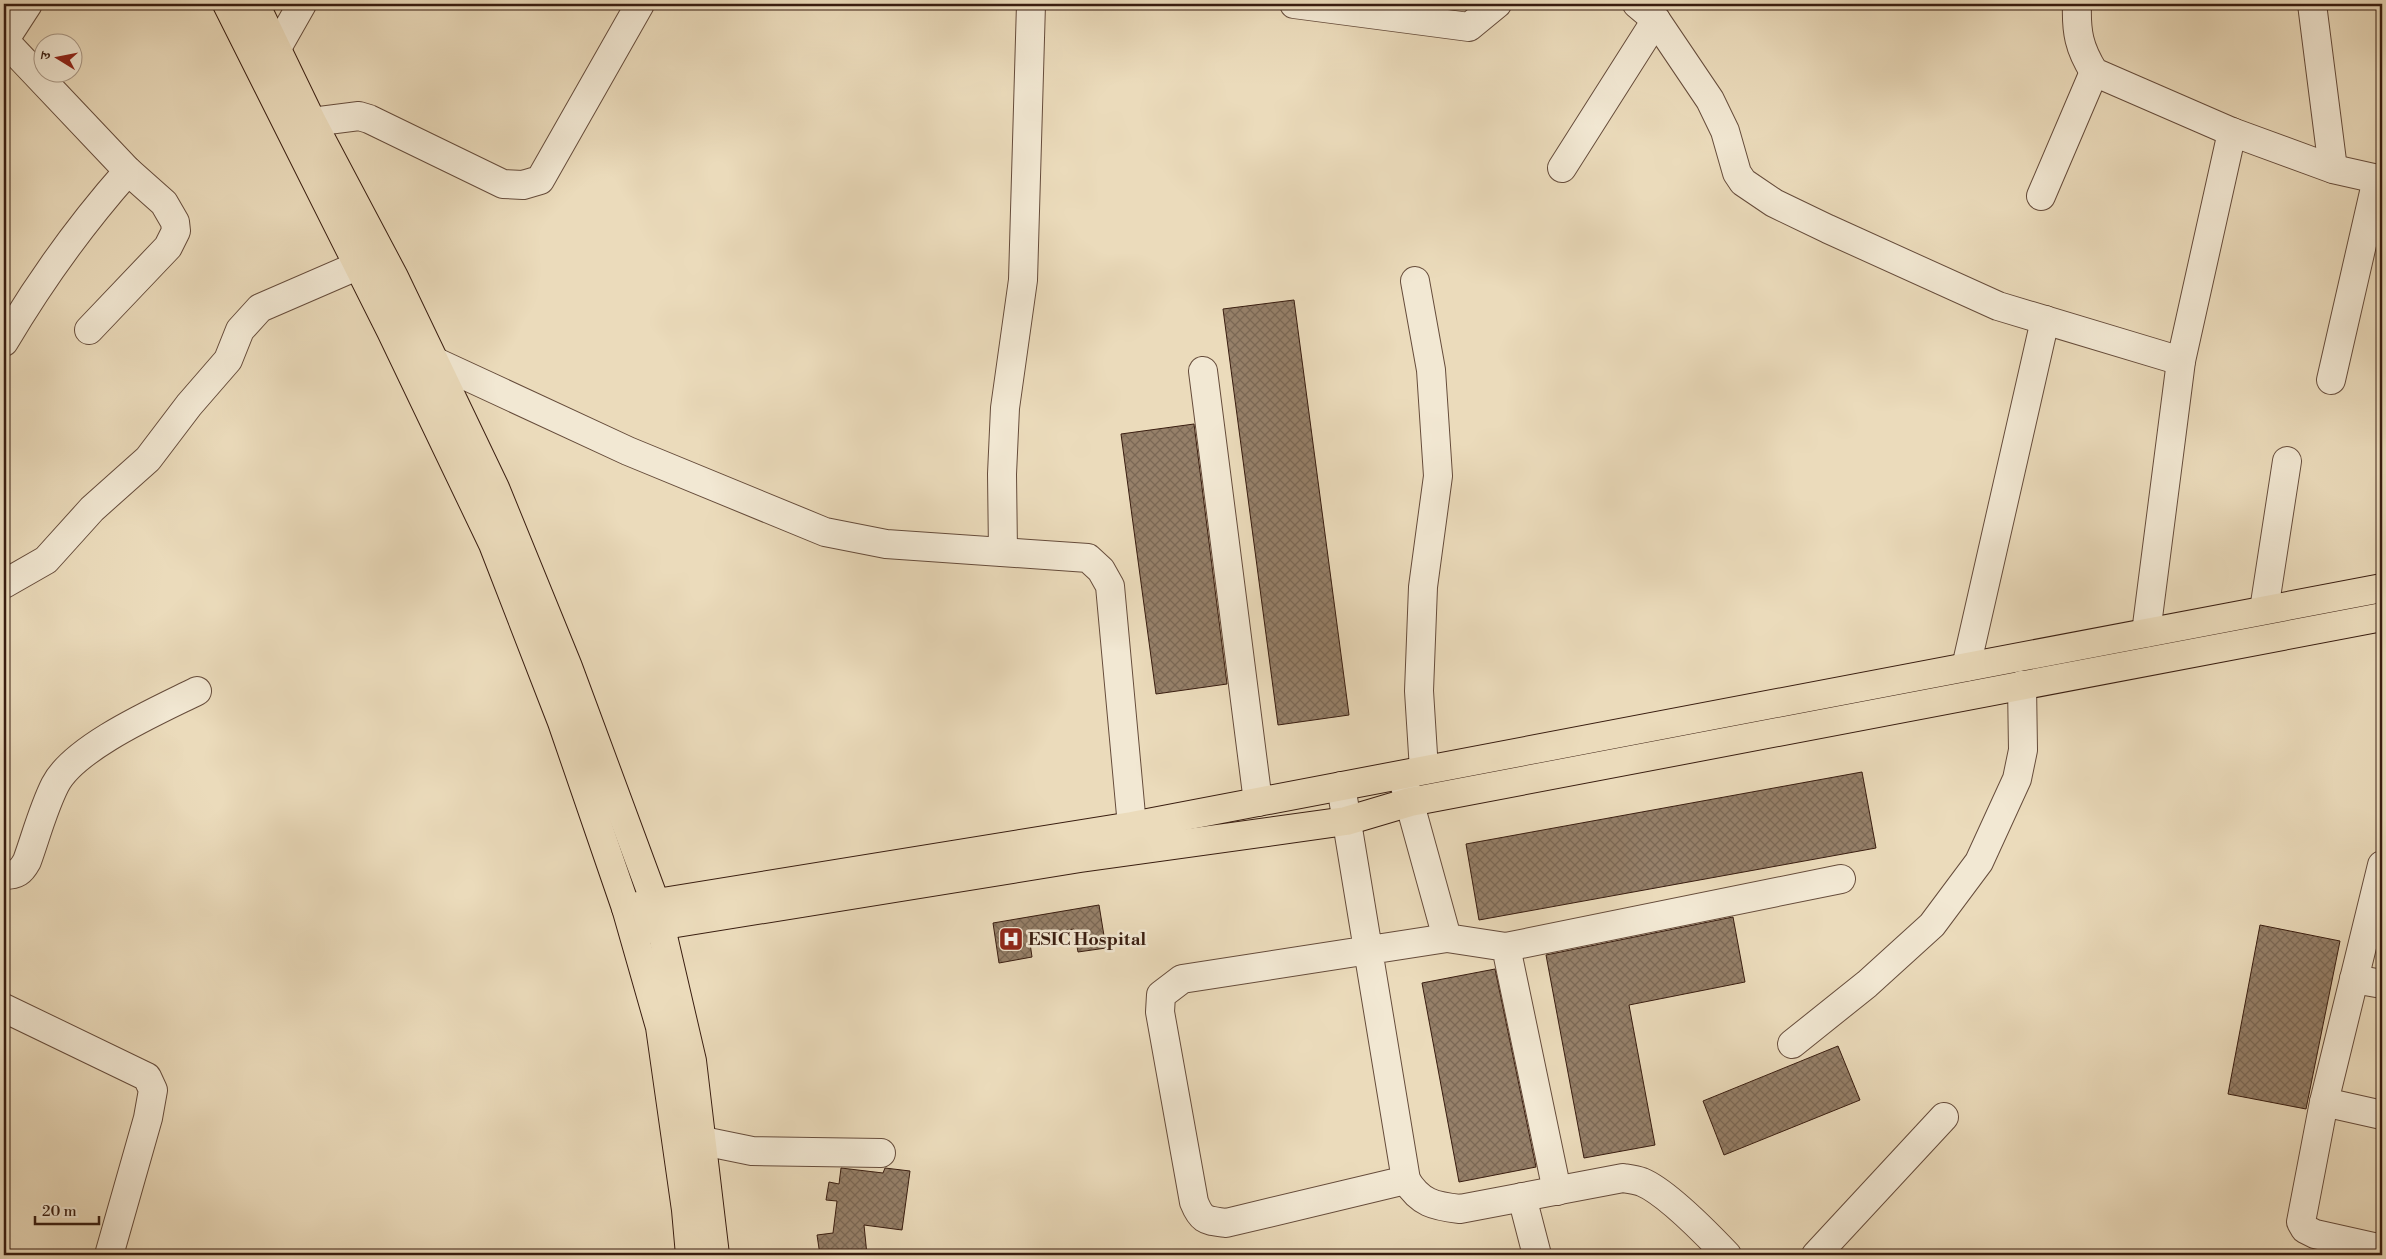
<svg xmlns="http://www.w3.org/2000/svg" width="2386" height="1259" font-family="'Libre Bodoni','Noto Serif Devanagari',serif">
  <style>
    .building { fill: url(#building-cross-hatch); stroke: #391d10 }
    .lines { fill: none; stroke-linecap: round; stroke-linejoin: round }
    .minor-casing { stroke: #664c3b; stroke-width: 30 }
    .major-casing { stroke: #391d10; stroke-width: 30 }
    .minor { stroke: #f2e8d3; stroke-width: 28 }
    .major { stroke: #ebdbbb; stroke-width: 28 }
    .labels { text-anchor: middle; stroke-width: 5; stroke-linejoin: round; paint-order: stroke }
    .poi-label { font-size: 18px; font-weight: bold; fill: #391d10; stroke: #f2e8d3; text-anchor: start }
  </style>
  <defs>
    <pattern id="building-cross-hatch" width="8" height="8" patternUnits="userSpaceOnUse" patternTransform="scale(1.25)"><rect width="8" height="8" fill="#968069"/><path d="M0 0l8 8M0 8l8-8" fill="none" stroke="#7b6855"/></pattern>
  </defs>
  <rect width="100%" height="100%" fill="#ebdbbb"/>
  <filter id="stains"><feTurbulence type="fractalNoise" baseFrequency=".004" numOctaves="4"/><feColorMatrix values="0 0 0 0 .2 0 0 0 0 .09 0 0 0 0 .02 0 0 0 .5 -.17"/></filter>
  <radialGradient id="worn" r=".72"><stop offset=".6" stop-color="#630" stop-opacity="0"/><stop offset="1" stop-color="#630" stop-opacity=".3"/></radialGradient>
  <g class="building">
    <path d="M1294,300L1349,715L1278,725L1223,309Z"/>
    <path d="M1194,424L1227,684L1156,694L1121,434Z"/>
    <path d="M1862,772L1876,848L1479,920L1466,844Z"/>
    <path d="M1099,905L1106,948L1078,952L1074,929L1029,936L1032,957L999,963L993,923Z"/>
    <path d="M1733,917L1745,982L1629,1005L1655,1145L1584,1158L1546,955Z"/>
    <path d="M2260,925L2340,941L2306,1109L2228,1094Z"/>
    <path d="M1495,969L1536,1167L1459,1182L1422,983Z"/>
    <path d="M1838,1046L1860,1100L1724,1155L1703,1101Z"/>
    <path d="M841,1168L883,1173L885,1168L910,1171L902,1230L864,1225L867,1255H820L817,1235L833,1233L837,1201L826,1200L829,1182L839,1184Z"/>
  </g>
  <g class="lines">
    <defs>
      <g id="minor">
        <path d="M1294,4L1469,27L1497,4"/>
        <path d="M1637,4L1656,20L1710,100L1725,131L1737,173L1743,182L1774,203L1828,229L1998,306L2181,361"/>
        <path d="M2077,4C2076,32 2079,48 2094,72L2232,132L2333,169L2382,180"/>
        <path d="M2312,4L2333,169"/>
        <path d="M4,40L128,171L164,203L175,222L176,231L168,247L89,330"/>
        <path d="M4,41L28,4"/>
        <path d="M277,48L302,4"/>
        <path d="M312,122L359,116L369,119L503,184L523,185L540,180L640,4"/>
        <path d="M1562,168L1656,20"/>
        <path d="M2041,196L2094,72"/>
        <path d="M1415,281L1431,370L1438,476L1423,587L1419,691L1424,770"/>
        <path d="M4,342C40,281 81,224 128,171"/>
        <path d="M436,362L628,451L825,532L886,544L1088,558L1101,570L1110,586L1132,826"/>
        <path d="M1203,371L1258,802"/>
        <path d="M2331,380L2377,179"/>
        <path d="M1003,552L1002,474L1005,408L1023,280L1031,4"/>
        <path d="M4,584L46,560L92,509L148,459L189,405L228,360L240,330L260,308L357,266"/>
        <path d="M2264,610L2287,461"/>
        <path d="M2146,633L2181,361L2232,132"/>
        <path d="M1966,667L2045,320"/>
        <path d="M1403,779L1447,938L1506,947L1557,1191"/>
        <path d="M1341,786L1406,1180L1226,1223C1207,1220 1202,1222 1194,1202L1160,1012L1161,995L1182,979L1447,938"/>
        <path d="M2382,865L2324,1102L2301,1222L2305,1229L2315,1234L2382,1249"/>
        <path d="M4,875C17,875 21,872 27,861C36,836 43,809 55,785C74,747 159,710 197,691"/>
        <path d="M1506,947L1841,879"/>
        <path d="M2354,979L2382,984"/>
        <path d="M4,1008L147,1077L153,1090L148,1118L109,1255"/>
        <path d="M1792,1044L1867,984L1932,925L1979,862L2017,779L2023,750L2022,685"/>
        <path d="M2324,1102L2382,1115"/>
        <path d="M677,1140L703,1141L752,1151L881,1153"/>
        <path d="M1406,1180C1420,1203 1434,1206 1460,1209L1623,1178C1629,1179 1636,1180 1642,1182C1666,1192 1708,1235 1727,1255"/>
        <path d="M1522,1197L1537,1255"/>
        <path d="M1816,1255L1944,1117"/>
      </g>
      <g id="major">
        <path d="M227,4L391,331L493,544L562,722L626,908L660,1027L686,1210L690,1255"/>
        <path d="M255,4L312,122L394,277L495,488L568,667L655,902L692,1061L715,1255"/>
        <path d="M626,908L1132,826L2382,588"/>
        <path d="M633,930L1080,858L1346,821L1410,802L2382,617"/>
      </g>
    </defs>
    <use href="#minor" class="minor-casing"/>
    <use href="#major" class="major-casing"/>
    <use href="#minor" class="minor"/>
    <use href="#major" class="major"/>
  </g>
  <defs>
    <symbol id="hospital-square" viewBox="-11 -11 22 22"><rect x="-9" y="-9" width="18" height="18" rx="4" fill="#8f2418" stroke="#f2e8d3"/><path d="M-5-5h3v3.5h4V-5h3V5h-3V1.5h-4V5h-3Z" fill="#fff"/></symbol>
  </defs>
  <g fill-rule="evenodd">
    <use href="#hospital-square" x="997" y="925" width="28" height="28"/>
  </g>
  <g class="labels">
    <g class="poi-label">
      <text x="1028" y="945">ESIC Hospital</text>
    </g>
  </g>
  <rect width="2386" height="1259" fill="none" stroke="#ebdbbb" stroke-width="20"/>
  <rect x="5" y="5" width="2376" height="1249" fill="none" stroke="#391d10" stroke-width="2.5"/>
  <rect x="10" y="10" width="2366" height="1239" fill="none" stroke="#391d10"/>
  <g transform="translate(58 58) rotate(280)"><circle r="24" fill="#f2e8d3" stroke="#a89785"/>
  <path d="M0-4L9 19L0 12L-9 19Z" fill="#8f2418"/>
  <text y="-8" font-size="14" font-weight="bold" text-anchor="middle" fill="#391d10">उ</text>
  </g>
  <path d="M35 1216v8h64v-8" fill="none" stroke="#391d10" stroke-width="2.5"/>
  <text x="42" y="1216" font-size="15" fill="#391d10" stroke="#f2e8d3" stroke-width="4" paint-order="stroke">20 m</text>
  <rect width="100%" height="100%" filter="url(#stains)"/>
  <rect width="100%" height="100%" fill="url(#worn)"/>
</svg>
